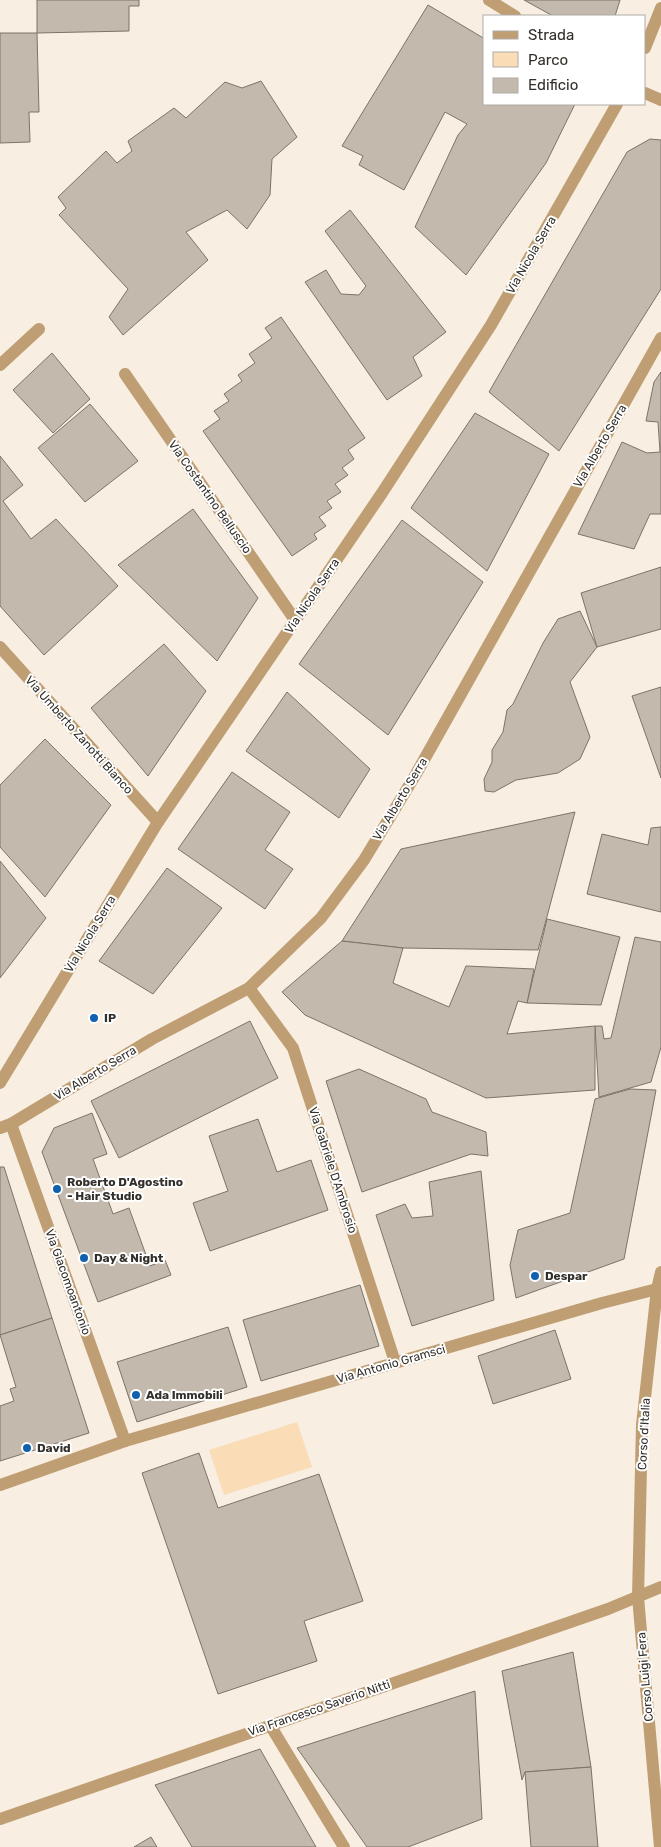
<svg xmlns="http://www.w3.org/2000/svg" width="661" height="1847" font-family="Rubik,sans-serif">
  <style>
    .green { fill: #fadcb6 }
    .building { fill: #c3b9ad; stroke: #7d7469 }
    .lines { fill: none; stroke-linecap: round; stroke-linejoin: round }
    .minor { stroke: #bf9e73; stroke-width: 12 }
    .poi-dot { fill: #0f61af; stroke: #fff; stroke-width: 2 }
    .labels { text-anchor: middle; stroke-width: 4; stroke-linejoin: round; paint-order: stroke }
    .street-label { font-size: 12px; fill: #322e29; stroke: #fff }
    .poi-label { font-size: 12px; font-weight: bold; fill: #322e29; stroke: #fff; text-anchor: start }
  </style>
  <rect width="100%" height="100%" fill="#f8eee2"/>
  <path class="green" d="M297,1422L312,1467L224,1495L209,1450Z"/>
  <g class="building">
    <path d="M37,0H139V6H129V31L37,33Z"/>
    <path d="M524,0H620L615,16H553Z"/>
    <path d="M428,5L485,39V104H575L546,163L466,275L415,227L458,135L467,124L445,112L404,190L359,165L363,156L342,146Z"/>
    <path d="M0,33H37L39,112H29L30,142L0,143Z"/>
    <path d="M261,81L297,137L272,159L270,195L247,229L227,210L186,232L208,260L123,335L109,317L128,289L59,215L66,208L58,197L106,151L117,163L132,151L128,141L174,108L186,118L225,82L242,88Z"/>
    <path d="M650,139L661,140V289L559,451L489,392L627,152Z"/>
    <path d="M350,210L446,332L413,357L422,376L387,400L305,282L326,270L341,294L359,295L366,286L325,231Z"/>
    <path d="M281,317L365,438L348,450L354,459L342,468L348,475L335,484L341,492L327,501L332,508L319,517L326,526L314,534L317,539L292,556L203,431L220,419L214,411L229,401L224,394L242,381L238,375L255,363L249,354L272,338L265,328Z"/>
    <path d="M52,353L90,399L53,433L13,390Z"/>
    <path d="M661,372V514H650L634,549L578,534L622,442L647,453L660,452L658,422L646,421L654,382Z"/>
    <path d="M90,404L138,461L85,502L38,448Z"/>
    <path d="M475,413L549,454L487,571L411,508Z"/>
    <path d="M0,456L23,485L3,501L31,539L56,519L118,586L44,655L0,606Z"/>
    <path d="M193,509L258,598L217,661L118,565Z"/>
    <path d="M402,520L483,582L388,735L299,664Z"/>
    <path d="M661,567V629L597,647L581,593Z"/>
    <path d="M580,611L597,647L570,682L590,737L580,759L558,773L516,780L494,792L485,791L484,779L492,762V750L503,732L507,710L513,704L543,643L558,619Z"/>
    <path d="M164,644L206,691L148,776L91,708Z"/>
    <path d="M661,687V778L632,696Z"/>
    <path d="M287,692L370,769L339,818L246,751Z"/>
    <path d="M45,739L111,805L45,897L0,847V785Z"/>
    <path d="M232,772L290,812L265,850L293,869L265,909L178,849Z"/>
    <path d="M575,812L538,950L403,948L342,941L401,849Z"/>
    <path d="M661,827V912L587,894L602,834L648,845L651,828Z"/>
    <path d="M0,861L46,918L0,978Z"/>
    <path d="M167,868L222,908L153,994L99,961Z"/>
    <path d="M547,919L620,937L601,1005L527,1003Z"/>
    <path d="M635,937L661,942V1047L651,1082L599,1097L595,1026H602L604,1039L611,1038Z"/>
    <path d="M342,941L403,948L393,983L449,1007L466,966L534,969L527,1003L518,1001L507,1034L595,1026V1090L486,1098L305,1015L282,992Z"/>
    <path d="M250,1021L278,1078L119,1158L91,1101Z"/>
    <path d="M359,1069L426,1099L432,1112L486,1132L488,1156L471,1154L362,1192L326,1081Z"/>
    <path d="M630,1089L656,1090L624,1259L516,1298L510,1265L518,1230L570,1213L595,1099Z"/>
    <path d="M92,1113L107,1154L93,1159L113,1214L129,1208L150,1266L165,1260L171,1275L98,1302L42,1152L54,1128Z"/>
    <path d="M258,1119L277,1172L311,1160L328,1210L210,1251L193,1203L228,1191L209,1136Z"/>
    <path d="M0,1167H4L52,1318L0,1335Z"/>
    <path d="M481,1171L494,1300L412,1326L376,1215L405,1204L412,1218L433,1216L429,1182Z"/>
    <path d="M360,1285L379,1346L261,1381L243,1320Z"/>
    <path d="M52,1318L89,1433L0,1461V1406L14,1401L10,1389L16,1387L0,1335Z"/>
    <path d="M228,1327L247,1387L137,1422L117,1362Z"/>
    <path d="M555,1330L571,1379L493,1404L478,1356Z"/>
    <path d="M199,1453L218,1508L319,1474L363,1601L304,1621L317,1661L218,1694L142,1473Z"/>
    <path d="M573,1652L591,1767L525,1772L522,1780L502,1671Z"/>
    <path d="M475,1691L482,1819L408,1847H367L297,1748Z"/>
    <path d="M260,1749L316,1847H192L155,1785Z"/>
    <path d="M591,1767L598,1847H531L525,1772Z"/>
    <path d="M151,1837L157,1847H134Z"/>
  </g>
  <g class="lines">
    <g class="minor">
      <path d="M489,0L515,16"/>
      <path d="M645,48L661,8"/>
      <path d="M645,93L661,100"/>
      <path d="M0,365L39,329"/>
      <path d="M125,374L295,620"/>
      <path d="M0,647L158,822"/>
      <path d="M249,988L293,1048L395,1362"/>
      <path d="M0,1083L158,822L382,493L491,325L617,104"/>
      <path d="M11,1124L125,1441"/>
      <path d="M0,1128L11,1124L152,1039L249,988L321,918L364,860L416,774L661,338"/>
      <path d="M0,1485L125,1441L602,1303L657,1289"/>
      <path d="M270,1725L344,1847"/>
      <path d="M0,1819L608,1609L661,1587"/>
      <path d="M660,1847L638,1597L642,1425L657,1289L661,1272"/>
    </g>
  </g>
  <g class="poi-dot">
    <circle cx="94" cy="1018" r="5"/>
    <circle cx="57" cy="1189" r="5"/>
    <circle cx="84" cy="1258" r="5"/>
    <circle cx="535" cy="1276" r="5"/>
    <circle cx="136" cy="1395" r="5"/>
    <circle cx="27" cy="1448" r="5"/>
  </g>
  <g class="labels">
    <g class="street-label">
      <text transform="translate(531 255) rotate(-60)" y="4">Via Nicola Serra</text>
      <text transform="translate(600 446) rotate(-60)" y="4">Via Alberto Serra</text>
      <text transform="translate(210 497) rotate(55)" y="4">Via Costantino Belluscio</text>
      <text transform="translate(312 596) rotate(-56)" y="4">Via Nicola Serra</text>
      <text transform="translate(79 735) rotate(48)" y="4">Via Umberto Zanotti Bianco</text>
      <text transform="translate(400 799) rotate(-59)" y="4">Via Alberto Serra</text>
      <text transform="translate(90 934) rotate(-59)" y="4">Via Nicola Serra</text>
      <text transform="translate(95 1073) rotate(-31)" y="4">Via Alberto Serra</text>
      <text transform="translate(333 1170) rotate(72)" y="4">Via Gabriele D'Ambrosio</text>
      <text transform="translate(68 1282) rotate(70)" y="4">Via Giacomoantonio</text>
      <text transform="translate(391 1364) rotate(-16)" y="4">Via Antonio Gramsci</text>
      <text transform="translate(644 1434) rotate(-87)" y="4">Corso d'Italia</text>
      <text transform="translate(645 1677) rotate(-95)" y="4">Corso Luigi Fera</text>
      <text transform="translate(319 1708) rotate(-19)" y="4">Via Francesco Saverio Nitti</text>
    </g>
    <g class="poi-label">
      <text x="104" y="1022">IP</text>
      <text x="67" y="1186">Roberto D'Agostino<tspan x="67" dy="14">- Hair Studio</tspan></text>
      <text x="94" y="1262">Day &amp; Night</text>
      <text x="545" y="1280">Despar</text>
      <text x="146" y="1399">Ada Immobili</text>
      <text x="37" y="1452">David</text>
    </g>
  </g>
  <rect x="483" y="15" width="162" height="90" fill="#ffffff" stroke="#adaba9"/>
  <rect x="493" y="31" width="25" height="8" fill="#bf9e73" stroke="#adaba9"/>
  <text x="528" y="40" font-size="15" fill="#322e29">Strada</text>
  <rect x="493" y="52" width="25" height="15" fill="#fadcb6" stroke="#adaba9"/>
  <text x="528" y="65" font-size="15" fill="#322e29">Parco</text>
  <rect x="493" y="78" width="25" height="15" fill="#c3b9ad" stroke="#adaba9"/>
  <text x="528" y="90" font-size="15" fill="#322e29">Edificio</text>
</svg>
